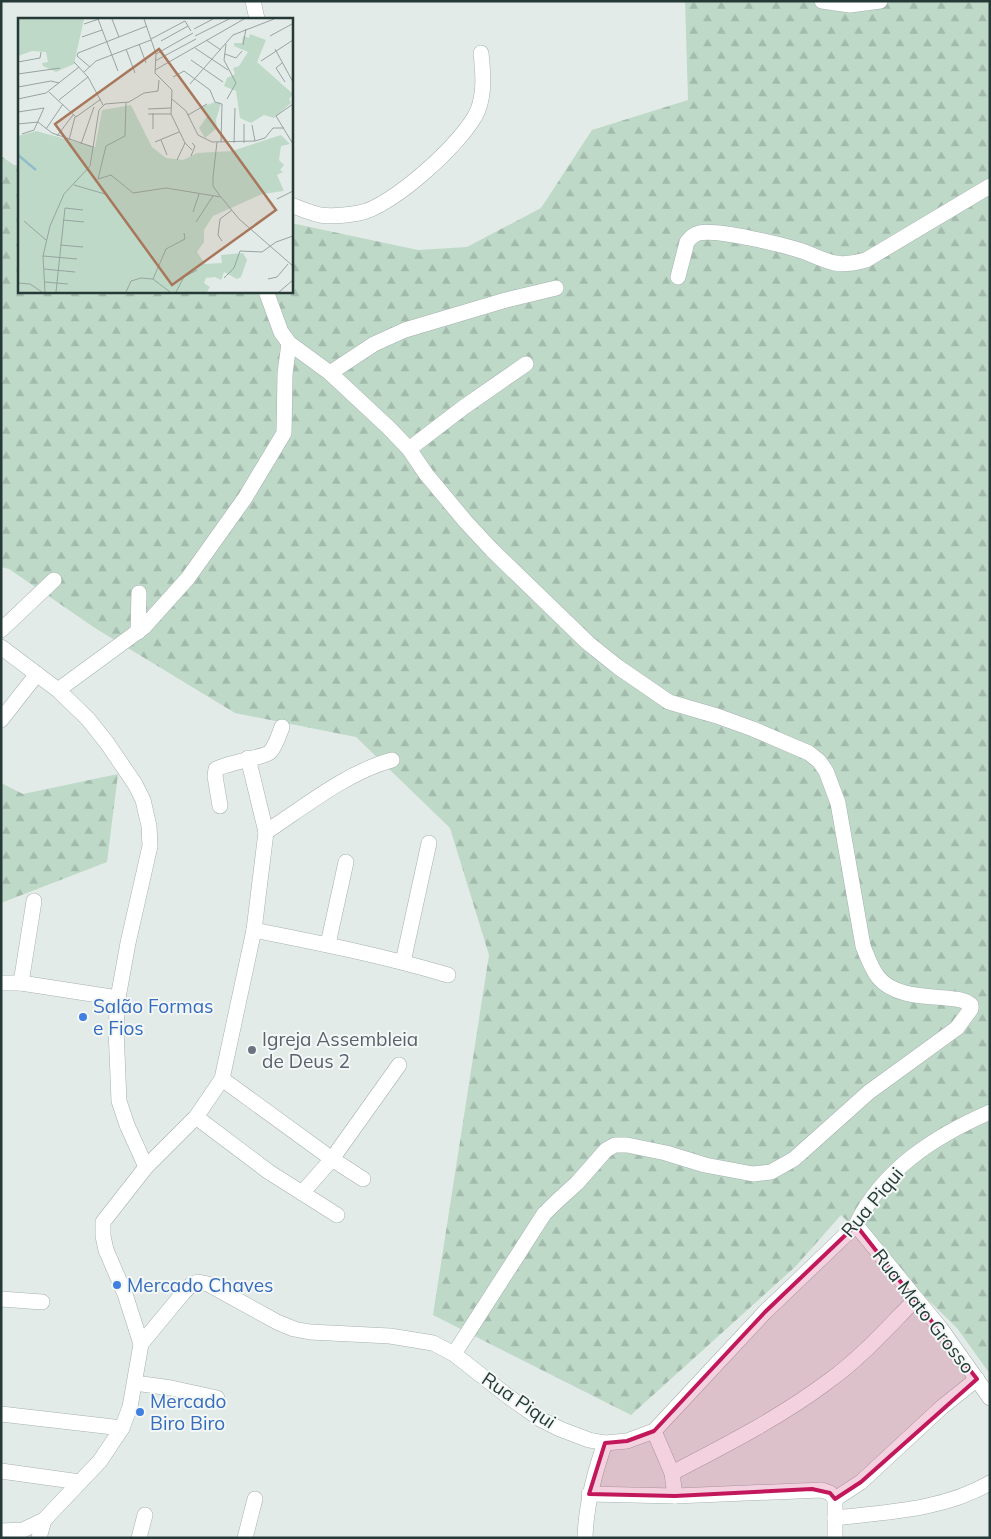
<svg xmlns="http://www.w3.org/2000/svg" width="991" height="1539" font-family="Mulish,sans-serif">
  <style>
    .forest { fill: url(#forest-firs) }
    .lines { fill: none; stroke-linecap: round; stroke-linejoin: round }
    .minor-casing { stroke: #a6b2af; stroke-width: 16 }
    .minor { stroke: #fff; stroke-width: 15 }
    .marked { fill: #c2185b; fill-opacity: 0.2; stroke: #c2185b; stroke-width: 4; stroke-linejoin: round }
    .shop-dot { fill: #3f7fe0; stroke: #f3f8f6; stroke-width: 2 }
    .worship-dot { fill: #6b7280; stroke: #f3f8f6; stroke-width: 2 }
    .labels { text-anchor: middle; stroke-width: 4; stroke-linejoin: round; paint-order: stroke }
    .shop-label { font-size: 19px; fill: #366cbe; stroke: #f3f8f6; text-anchor: start }
    .worship-label { font-size: 19px; fill: #5b616d; stroke: #f3f8f6; text-anchor: start }
    .street-label { font-size: 19px; fill: #253a36; stroke: #f3f8f6 }
    .inset-river { fill: none; stroke: #91bcc9; stroke-width: 2.5 }
    .inset-road { fill: none; stroke: #97a4a1; stroke-width: 1 }
    .view { fill: #a9775b; fill-opacity: 0.15; stroke: #a9775b; stroke-width: 2.5 }
    .inset-edge { fill: none; stroke: #253a36; stroke-width: 2.5 }
  </style>
  <defs>
    <pattern id="forest-firs" width="22" height="20" patternUnits="userSpaceOnUse" patternTransform="scale(1.25)"><rect width="22" height="20" fill="#bed9c8"/><path d="M5 1l3.5 6h-7zM16 11l3.5 6h-7z" fill="#a3bbac"/></pattern>
  </defs>
  <rect width="100%" height="100%" fill="#e3ebe8"/>
  <g class="forest">
    <path d="M685,1H990V1374L957,1328L841,1215L796,1266L631,1415L433,1315L489,955L450,828L356,737L235,713L95,628L9,569L1,567V156L14,165L19,166V291H291V223L418,250L467,247L541,208L592,130L688,100Z"/>
    <path d="M118,774L107,862L1,903V783L23,794Z"/>
  </g>
  <g class="lines">
    <defs>
      <g id="minor">
        <path d="M253,1L257,19"/>
        <path d="M822,1L850,5L880,1"/>
        <path d="M291,205C301,209 311,213 320,215C332,217 347,215 359,213C391,208 466,140 478,110C485,91 483,72 481,53"/>
        <path d="M678,277L687,242C690,238 694,234 699,233C718,229 783,245 802,251C813,255 824,261 835,263C846,265 855,263 866,260L990,186"/>
        <path d="M266,291L281,332L289,343L330,373L389,428L409,449L426,474L466,522L492,550L588,643L618,667L669,702L717,716L753,729L809,753L819,761L826,771L838,803L863,946C867,956 871,968 878,977C893,996 923,996 946,998C955,999 964,999 971,1005V1009L957,1028L869,1092L794,1159L771,1172L753,1174L705,1165L666,1153L627,1145H615L606,1150L577,1183L555,1203L544,1214L454,1354"/>
        <path d="M330,373L374,344L405,330L506,300L556,288"/>
        <path d="M409,449L464,407L526,364"/>
        <path d="M1,630L54,580"/>
        <path d="M138,632L139,593"/>
        <path d="M1,647L58,690L88,719L107,743L135,784L143,800L149,826L150,846L128,943L118,998L116,1029L119,1101L127,1125L146,1167"/>
        <path d="M58,690L144,627L188,578L245,498L284,433L285,374L289,343"/>
        <path d="M1,720L37,674"/>
        <path d="M220,806L215,776L216,769C227,763 265,757 270,752C276,746 279,734 282,727"/>
        <path d="M266,832C304,807 347,772 392,760"/>
        <path d="M254,930C320,943 384,956 448,975"/>
        <path d="M328,944L346,862"/>
        <path d="M403,962L429,843"/>
        <path d="M1,983H21L118,998"/>
        <path d="M21,983L34,901"/>
        <path d="M222,1079L332,1159L363,1179"/>
        <path d="M196,1117L269,1172L337,1215"/>
        <path d="M302,1193L332,1159L399,1065"/>
        <path d="M856,1225L941,1329L990,1398"/>
        <path d="M1,1299L42,1302"/>
        <path d="M141,1344L184,1292L191,1285L198,1282L208,1284L277,1322L294,1329L310,1332L390,1336L433,1343L454,1354L509,1397L540,1419L560,1429L589,1440L605,1443L627,1441L654,1431L765,1312L856,1225C883,1169 935,1136 990,1112"/>
        <path d="M135,1383L171,1388L217,1398"/>
        <path d="M1,1414L122,1428"/>
        <path d="M654,1431L672,1473L675,1496"/>
        <path d="M1,1471L80,1482"/>
        <path d="M672,1473C726,1445 781,1417 830,1380C862,1357 888,1327 916,1299"/>
        <path d="M589,1494L675,1496L822,1490L830,1493L835,1499V1538"/>
        <path d="M835,1499L861,1482L942,1407L977,1379"/>
        <path d="M835,1518C888,1512 943,1510 990,1483"/>
        <path d="M1,1531L23,1530L44,1520"/>
        <path d="M39,1538L44,1520L100,1461L122,1428L130,1407L141,1344L125,1294L106,1250L103,1236V1222L146,1167L196,1117L222,1079L254,930L266,832L248,758"/>
        <path d="M139,1538L145,1515"/>
        <path d="M245,1538L255,1499"/>
        <path d="M585,1538C586,1504 594,1474 605,1443"/>
      </g>
    </defs>
    <use href="#minor" class="minor-casing"/>
    <use href="#minor" class="minor"/>
  </g>
  <path class="marked" d="M856,1225L977,1379L861,1482L835,1499L830,1493L812,1489L675,1496L589,1494L605,1443L627,1441L654,1431L765,1312Z"/>
  <g class="shop-dot">
    <circle cx="83" cy="1017" r="5"/>
    <circle cx="117" cy="1285" r="5"/>
    <circle cx="140" cy="1412" r="5"/>
  </g>
  <circle class="worship-dot" cx="252" cy="1050" r="5"/>
  <g class="labels">
    <g class="shop-label">
      <text x="93" y="1013">Salão Formas<tspan x="93" dy="22">e Fios</tspan></text>
      <text x="127" y="1292">Mercado Chaves</text>
      <text x="150" y="1408">Mercado<tspan x="150" dy="22">Biro Biro</tspan></text>
    </g>
    <g class="worship-label">
      <text x="262" y="1046">Igreja Assembleia<tspan x="262" dy="22">de Deus 2</tspan></text>
    </g>
    <g class="street-label">
      <text transform="translate(872 1202) rotate(-50)" y="7">Rua Piqui</text>
      <text transform="translate(924 1311) rotate(52)" y="7">Rua Mato Grosso</text>
      <text transform="translate(519 1400) rotate(34)" y="7">Rua Piqui</text>
    </g>
  </g>
  <g transform="translate(18 18)">
    <rect width="275" height="275" fill="#e3ebe8"/>
    <path d="M0,1H66L56,46L38,54L25,48L24,45L30,44L28,34L14,33L0,38ZM232,16L248,22L239,44L275,76L271,81L273,85L256,100L246,97L233,105L222,100L218,73L206,68L209,60L217,56L215,50L221,48L230,34L216,28V25H224L225,18L231,20ZM197,84L203,85L198,102L199,110L187,120L181,110L190,97L184,89ZM113,87L134,129L148,140L165,142L179,135L214,133L263,117L272,126L263,128L261,142L266,147L262,152L265,154L259,157L266,173L244,176L195,198L186,212V224L179,234L187,246L204,245L203,237L225,235L229,242L223,259L219,261L206,254L203,262L197,259L188,260L186,265L192,269L189,274H0V118L18,113L77,129L84,92Z" fill="#bed9c8"/>
    <path class="inset-river" d="M0,137L18,152"/>
    <path class="inset-road" d="M80,1L100,53M94,1L101,19M126,1L138,36L137,55L154,72L153,96L167,125L174,132M66,6L81,1M176,11L195,1M177,18L211,1M252,18L274,6M64,19L84,12M133,21L167,3L173,13M188,22L203,32M143,23L170,8M121,26L128,45M208,26L206,42L218,65L209,81M225,27L228,11M177,30L210,52M108,31L117,55M257,31L275,64M138,36L175,15M207,36L218,40L224,33M173,42L205,64M137,43L178,21M243,43L275,22M0,44L22,40L23,34M56,44L70,59L85,87M264,45L258,50L267,64M72,49L59,38L60,35L129,8M137,52L226,1M66,54L78,43L133,22M0,56L42,50M155,59L166,53L192,72L197,84L204,86L203,124M172,66L215,17L256,1M0,69L33,63L41,65M31,74L58,99L83,81M0,81L28,75L61,49M154,81L168,93L180,117L194,124L237,123L247,120L255,110H266M41,82L70,59M108,85L107,118L88,128L80,161L93,157L115,175L148,170L203,179L221,201L275,248M275,86L258,98L275,126M130,91L153,90M0,94L26,90L16,112L4,116M130,96H153M170,97L189,86M0,106L20,104L34,115L75,129M226,106V125M234,107L237,123M28,111L45,86M135,111V95M39,118L55,97M51,122L57,99M143,122L149,137M137,124L161,114M199,124L195,159V168L202,178M216,125L217,90M63,126L76,89M173,138L177,128L174,125M159,142L167,125M56,167L87,176M259,181L275,173M175,194L181,176M45,202L66,204M6,203L28,222M178,204L195,178M204,223L200,217L202,201L214,192M42,227L65,229M25,238L59,241M26,251L57,254M206,260L216,250L222,233L244,234L258,224L275,218M135,261L148,231L167,221L166,215M250,261L259,259L270,246M27,264L50,266M0,265L12,266L24,274M27,274L25,238L32,208L46,176L72,148L81,92L87,86L111,84L126,75L140,73L141,62M38,274L47,190L65,192M108,274L113,263L123,260L135,261L152,274M158,274L166,259L179,252M261,274L275,262"/>
    <path class="view" d="M141,31L258,192L154,267L37,106Z"/>
    <rect width="275" height="275" class="inset-edge"/>
  </g>
  <rect width="991" height="1539" fill="none" stroke="#253a36" stroke-width="5"/>
</svg>
